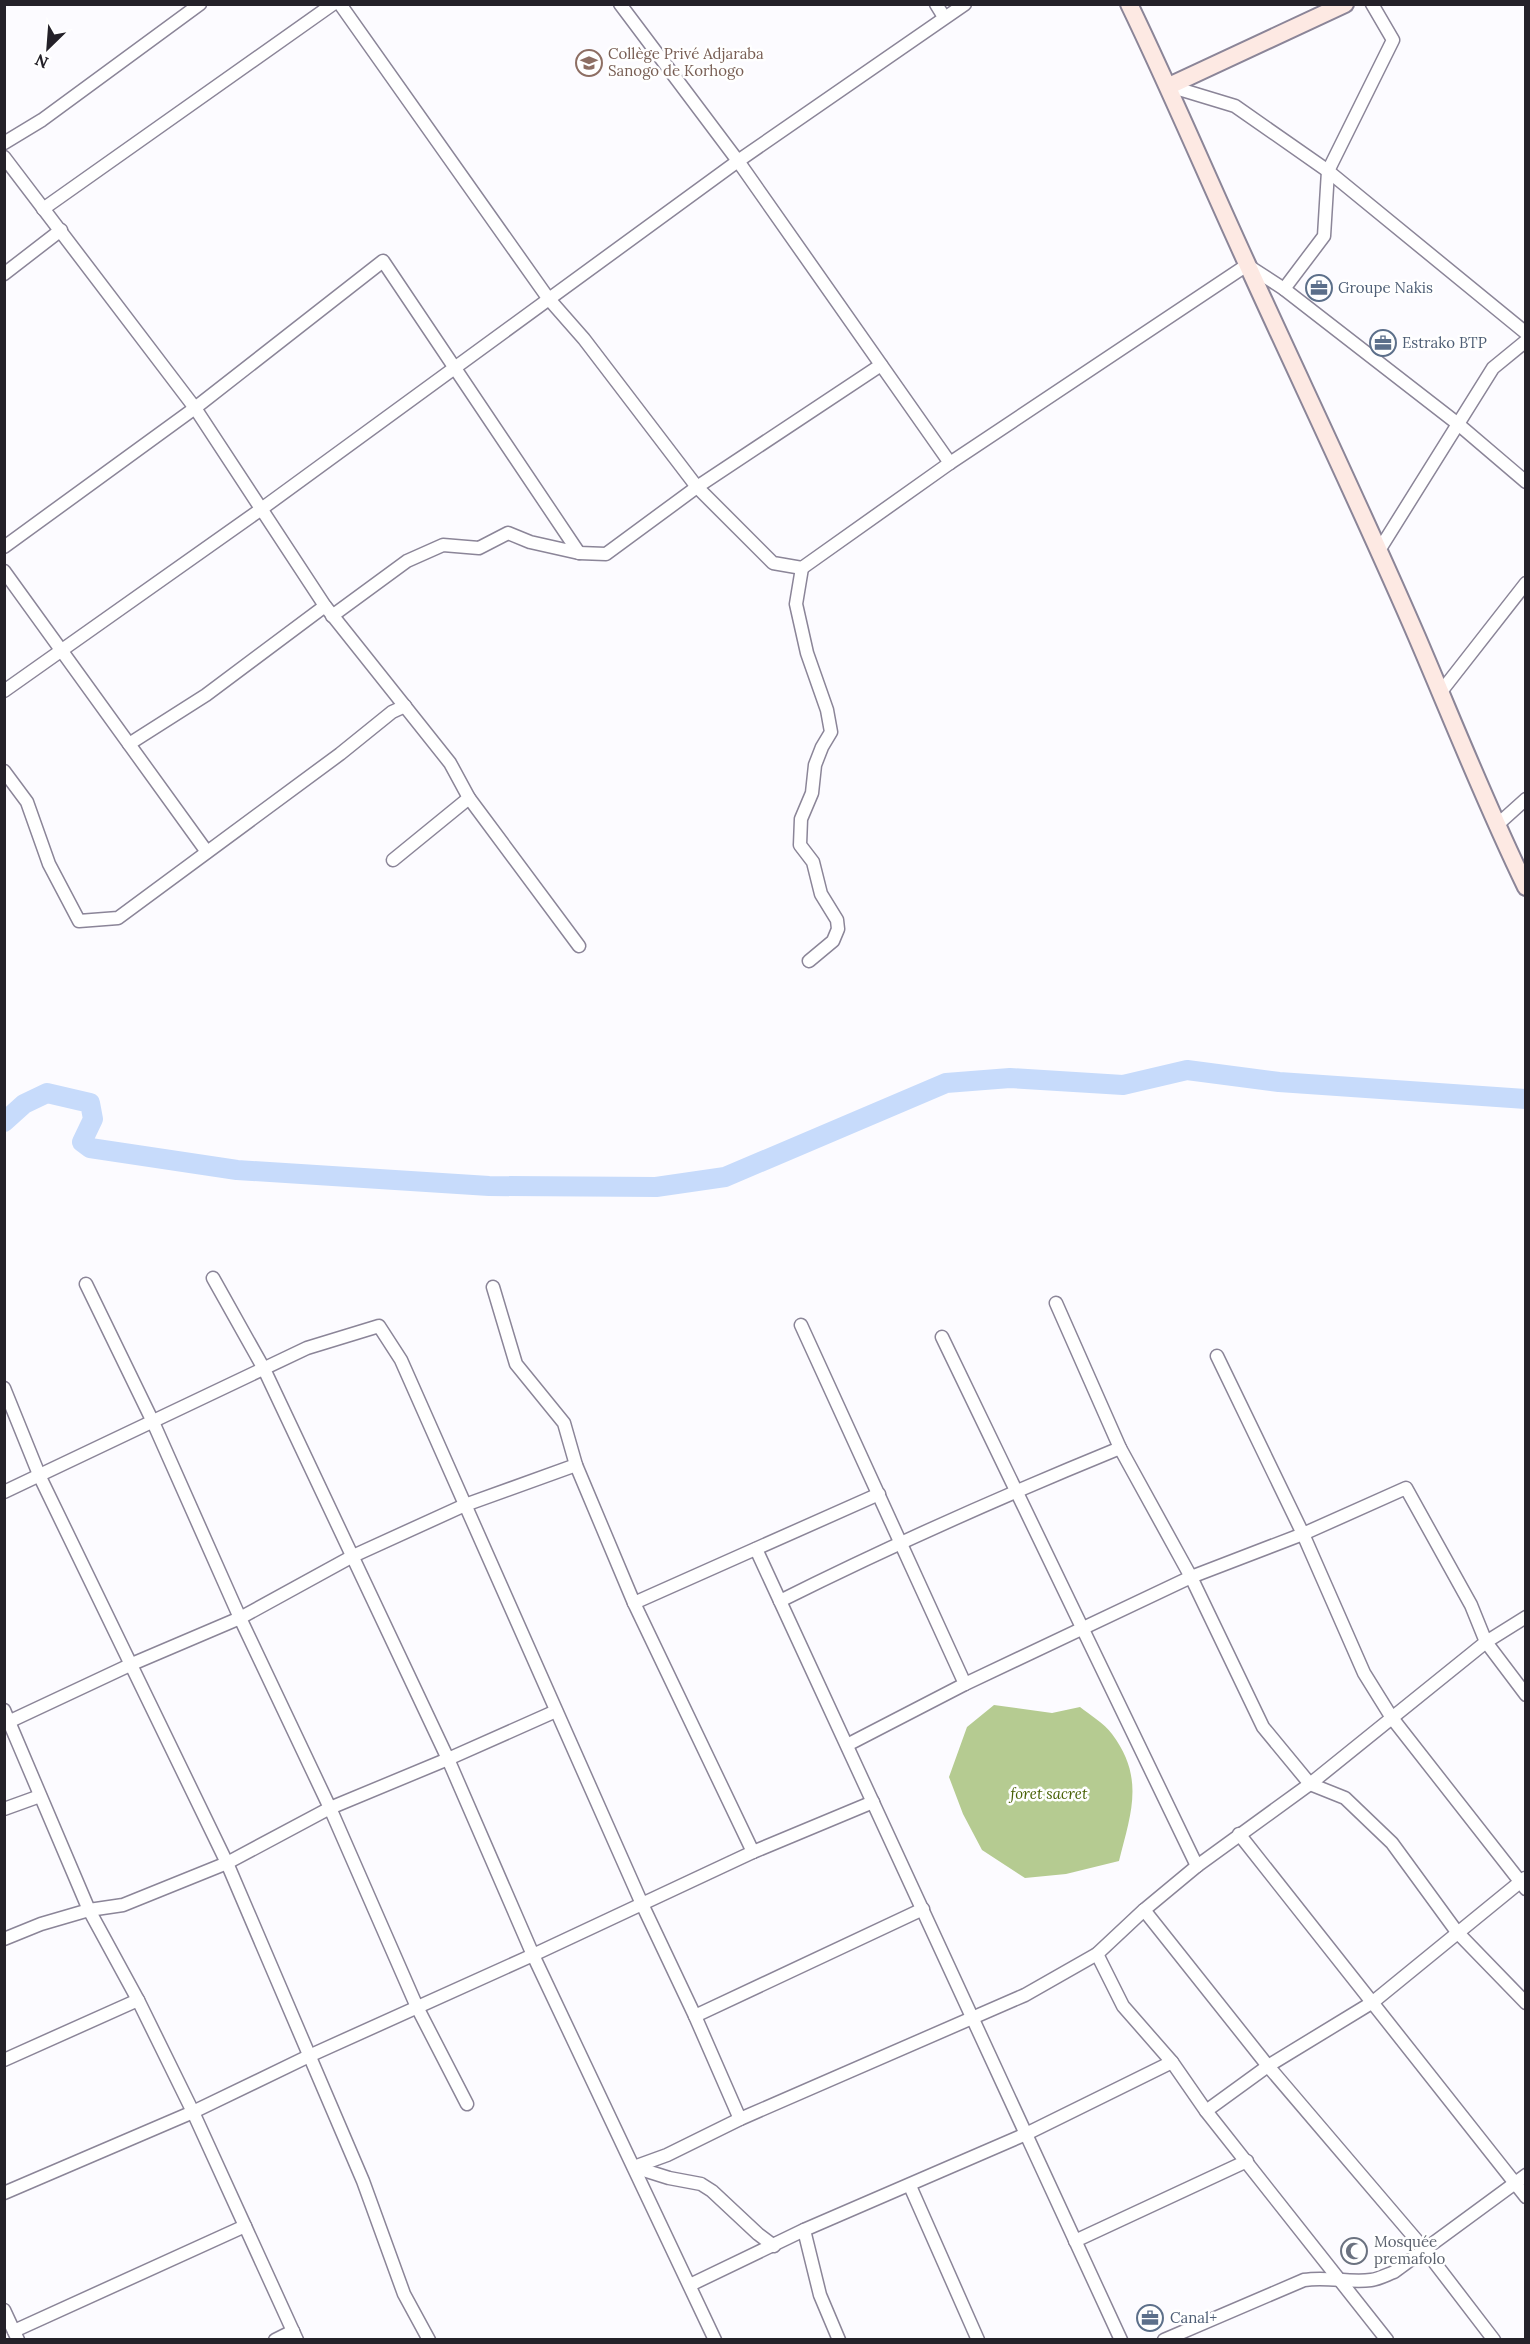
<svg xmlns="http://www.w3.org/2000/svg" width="1530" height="2344" font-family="Lora,serif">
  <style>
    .forest { fill: #b5cb91 }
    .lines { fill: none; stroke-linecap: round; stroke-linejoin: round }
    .river { stroke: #c7dbfb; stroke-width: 20 }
    .minor-casing { stroke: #8b8598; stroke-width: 15 }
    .secondary-casing { stroke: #8b8598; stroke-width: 20 }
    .minor { stroke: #fff; stroke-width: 12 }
    .secondary { stroke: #fde9e3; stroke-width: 16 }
    .labels { text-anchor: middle; stroke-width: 5; stroke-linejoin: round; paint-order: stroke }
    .education-label { font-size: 15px; fill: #785e54; stroke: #fff; text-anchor: start }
    .service-label { font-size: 15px; fill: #4e5e75; stroke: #fff; text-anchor: start }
    .park-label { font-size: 15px; font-style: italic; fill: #476004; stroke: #fff }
    .worship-label { font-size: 15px; fill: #5b616d; stroke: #fff; text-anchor: start }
  </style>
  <rect width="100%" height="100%" fill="#fcfbff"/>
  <path class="forest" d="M994,1705L1052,1713L1080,1707C1090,1715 1104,1723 1112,1734C1145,1778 1131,1813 1119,1861L1066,1874L1025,1878L982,1850L963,1814L949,1777L967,1727Z"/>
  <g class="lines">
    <path class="river" d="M4,1122L24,1104L47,1093L90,1103L93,1119L82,1142L90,1148L237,1170L489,1186L656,1187L725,1177L946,1083L1010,1078L1123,1085L1187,1070L1279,1082L1526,1099"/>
    <defs>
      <g id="minor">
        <path d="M340,4L548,298L584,339L697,487L773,563L802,568L950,463L1247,265L1284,289L1458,424L1526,482"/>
        <path d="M620,4L738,161L950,463"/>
        <path d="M936,4L944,17"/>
        <path d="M1169,86L1235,106L1328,171L1526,333"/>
        <path d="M4,143L42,120L200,4"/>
        <path d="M4,157L195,408L325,606L450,763L469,798L579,946"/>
        <path d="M43,209L333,4"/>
        <path d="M4,274L61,230"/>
        <path d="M1284,289L1324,236L1328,171L1393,40L1372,4"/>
        <path d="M4,547L195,408L383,261L579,553"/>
        <path d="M1378,552L1493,368L1526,341"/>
        <path d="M802,568L796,604L807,653L827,710L831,732L822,747L815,765L812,793L801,819L800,845L813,862L821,894L837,920L838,929L833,941L809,961"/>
        <path d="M4,571L207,852"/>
        <path d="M332,616L407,561L443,545L479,548L508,533L530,542L579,553L606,554L697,487L881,365"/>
        <path d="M4,691L260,510L738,161L965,4"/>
        <path d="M1440,693L1526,583"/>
        <path d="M129,744L206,695L325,606"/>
        <path d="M4,771L27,802L49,864L79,921L118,918L340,754L392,712L405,706"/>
        <path d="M1496,826L1526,799"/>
        <path d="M393,860L469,798"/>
        <path d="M213,1278L264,1369L448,1759L533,1955L715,2340"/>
        <path d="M86,1284L153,1422L240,1618L330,1808L417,2007L467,2104"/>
        <path d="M493,1287L516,1364L564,1423L576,1465L634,1603L753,1852"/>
        <path d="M1056,1303L1120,1448L1191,1577L1263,1727L1310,1784L1345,1798L1392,1843L1457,1932L1526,2003"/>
        <path d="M801,1325L965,1684"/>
        <path d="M942,1337L1197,1866"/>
        <path d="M1217,1356L1303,1534L1364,1673L1392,1718L1526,1889"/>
        <path d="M4,1388L40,1477L227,1863L363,2181L404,2294L429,2340"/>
        <path d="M4,1492L307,1348L379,1326L401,1360L642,1904L695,2016L740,2119"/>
        <path d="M756,1549L1121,2340"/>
        <path d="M780,1601C892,1545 1005,1495 1120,1448"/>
        <path d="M634,1603L879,1494"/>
        <path d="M4,1710L89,1910L138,2000L193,2112L297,2340"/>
        <path d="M4,1724L132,1664L240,1618L353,1556L465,1505L576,1465"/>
        <path d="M847,1745L965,1684L1191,1577L1303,1534L1406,1488L1471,1605L1486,1642L1526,1695"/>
        <path d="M4,1809L40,1796"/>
        <path d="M1239,1834L1526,2197"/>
        <path d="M1144,1910L1268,2066L1425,2250L1494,2340"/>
        <path d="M4,1939L41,1924L89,1910L123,1905L227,1863L330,1808L448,1759L556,1711"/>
        <path d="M1097,1954L1123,2006L1172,2062L1206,2111L1387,2340"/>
        <path d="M695,2016L923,1909"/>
        <path d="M4,2060L138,2000"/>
        <path d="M1206,2111L1268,2066L1373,2002L1525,1878"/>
        <path d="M634,2167L667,2155L740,2119L1025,1995L1097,1954L1144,1910L1197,1866L1310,1784L1486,1642L1526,1617"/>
        <path d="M634,2167L669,2178L701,2184L712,2191L758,2234L774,2246"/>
        <path d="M910,2186L978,2340"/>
        <path d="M4,2193L193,2112L309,2056L533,1955L753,1852L873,1802"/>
        <path d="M804,2230L820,2295L839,2340"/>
        <path d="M1075,2241L1247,2161"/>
        <path d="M690,2285L804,2230L1026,2134L1172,2062"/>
        <path d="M4,2310L18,2340"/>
        <path d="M14,2331L245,2226"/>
        <path d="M275,2340L293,2331"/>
        <path d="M1164,2340L1304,2280C1327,2276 1348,2283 1371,2280C1379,2279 1386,2275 1394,2272L1526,2175"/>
      </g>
      <g id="secondary">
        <path d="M1129,4C1171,91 1208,179 1248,266C1304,389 1363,512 1417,637C1453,721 1486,805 1526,887"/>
        <path d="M1169,86L1345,4"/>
      </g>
    </defs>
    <use href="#minor" class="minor-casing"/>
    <use href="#secondary" class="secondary-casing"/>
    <use href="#minor" class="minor"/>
    <use href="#secondary" class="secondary"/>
  </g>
  <defs>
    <symbol id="school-ring" viewBox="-11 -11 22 22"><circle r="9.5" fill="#fff" stroke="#8d6e63" stroke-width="1.5"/><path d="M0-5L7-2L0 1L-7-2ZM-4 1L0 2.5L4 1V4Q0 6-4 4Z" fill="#8d6e63"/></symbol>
    <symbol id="office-ring" viewBox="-11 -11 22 22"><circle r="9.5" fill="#fff" stroke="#5c6f8a" stroke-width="1.5"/><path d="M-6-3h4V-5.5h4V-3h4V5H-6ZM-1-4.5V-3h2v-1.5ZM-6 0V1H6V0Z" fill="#5c6f8a"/></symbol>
    <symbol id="mosque-ring" viewBox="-11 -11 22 22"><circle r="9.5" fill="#fff" stroke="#6b7280" stroke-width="1.5"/><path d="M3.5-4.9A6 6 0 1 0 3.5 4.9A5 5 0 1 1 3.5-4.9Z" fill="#6b7280"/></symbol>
  </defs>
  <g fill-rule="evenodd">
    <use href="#school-ring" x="574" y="48" width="30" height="30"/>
    <use href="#office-ring" x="1304" y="273" width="30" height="30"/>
    <use href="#office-ring" x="1368" y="328" width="30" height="30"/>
    <use href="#mosque-ring" x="1339" y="2236" width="30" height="30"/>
    <use href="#office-ring" x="1135" y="2303" width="30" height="30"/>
  </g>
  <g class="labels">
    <g class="education-label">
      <text x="608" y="59">Collège Privé Adjaraba<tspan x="608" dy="17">Sanogo de Korhogo</tspan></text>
    </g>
    <g class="service-label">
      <text x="1338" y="293">Groupe Nakis</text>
      <text x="1402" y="348">Estrako BTP</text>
      <text x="1170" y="2323">Canal+</text>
    </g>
    <g class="park-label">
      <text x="1049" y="1799">foret sacret</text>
    </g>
    <g class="worship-label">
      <text x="1374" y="2247">Mosquée<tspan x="1374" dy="17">premafolo</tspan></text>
    </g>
  </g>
  <rect width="1530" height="2344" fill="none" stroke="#242129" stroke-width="12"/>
  <g transform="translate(48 48) rotate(205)" stroke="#ffffff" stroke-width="4.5" paint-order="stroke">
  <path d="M0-4.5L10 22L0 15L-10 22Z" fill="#242129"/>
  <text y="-9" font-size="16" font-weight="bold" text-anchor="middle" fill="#242129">N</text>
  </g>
</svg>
